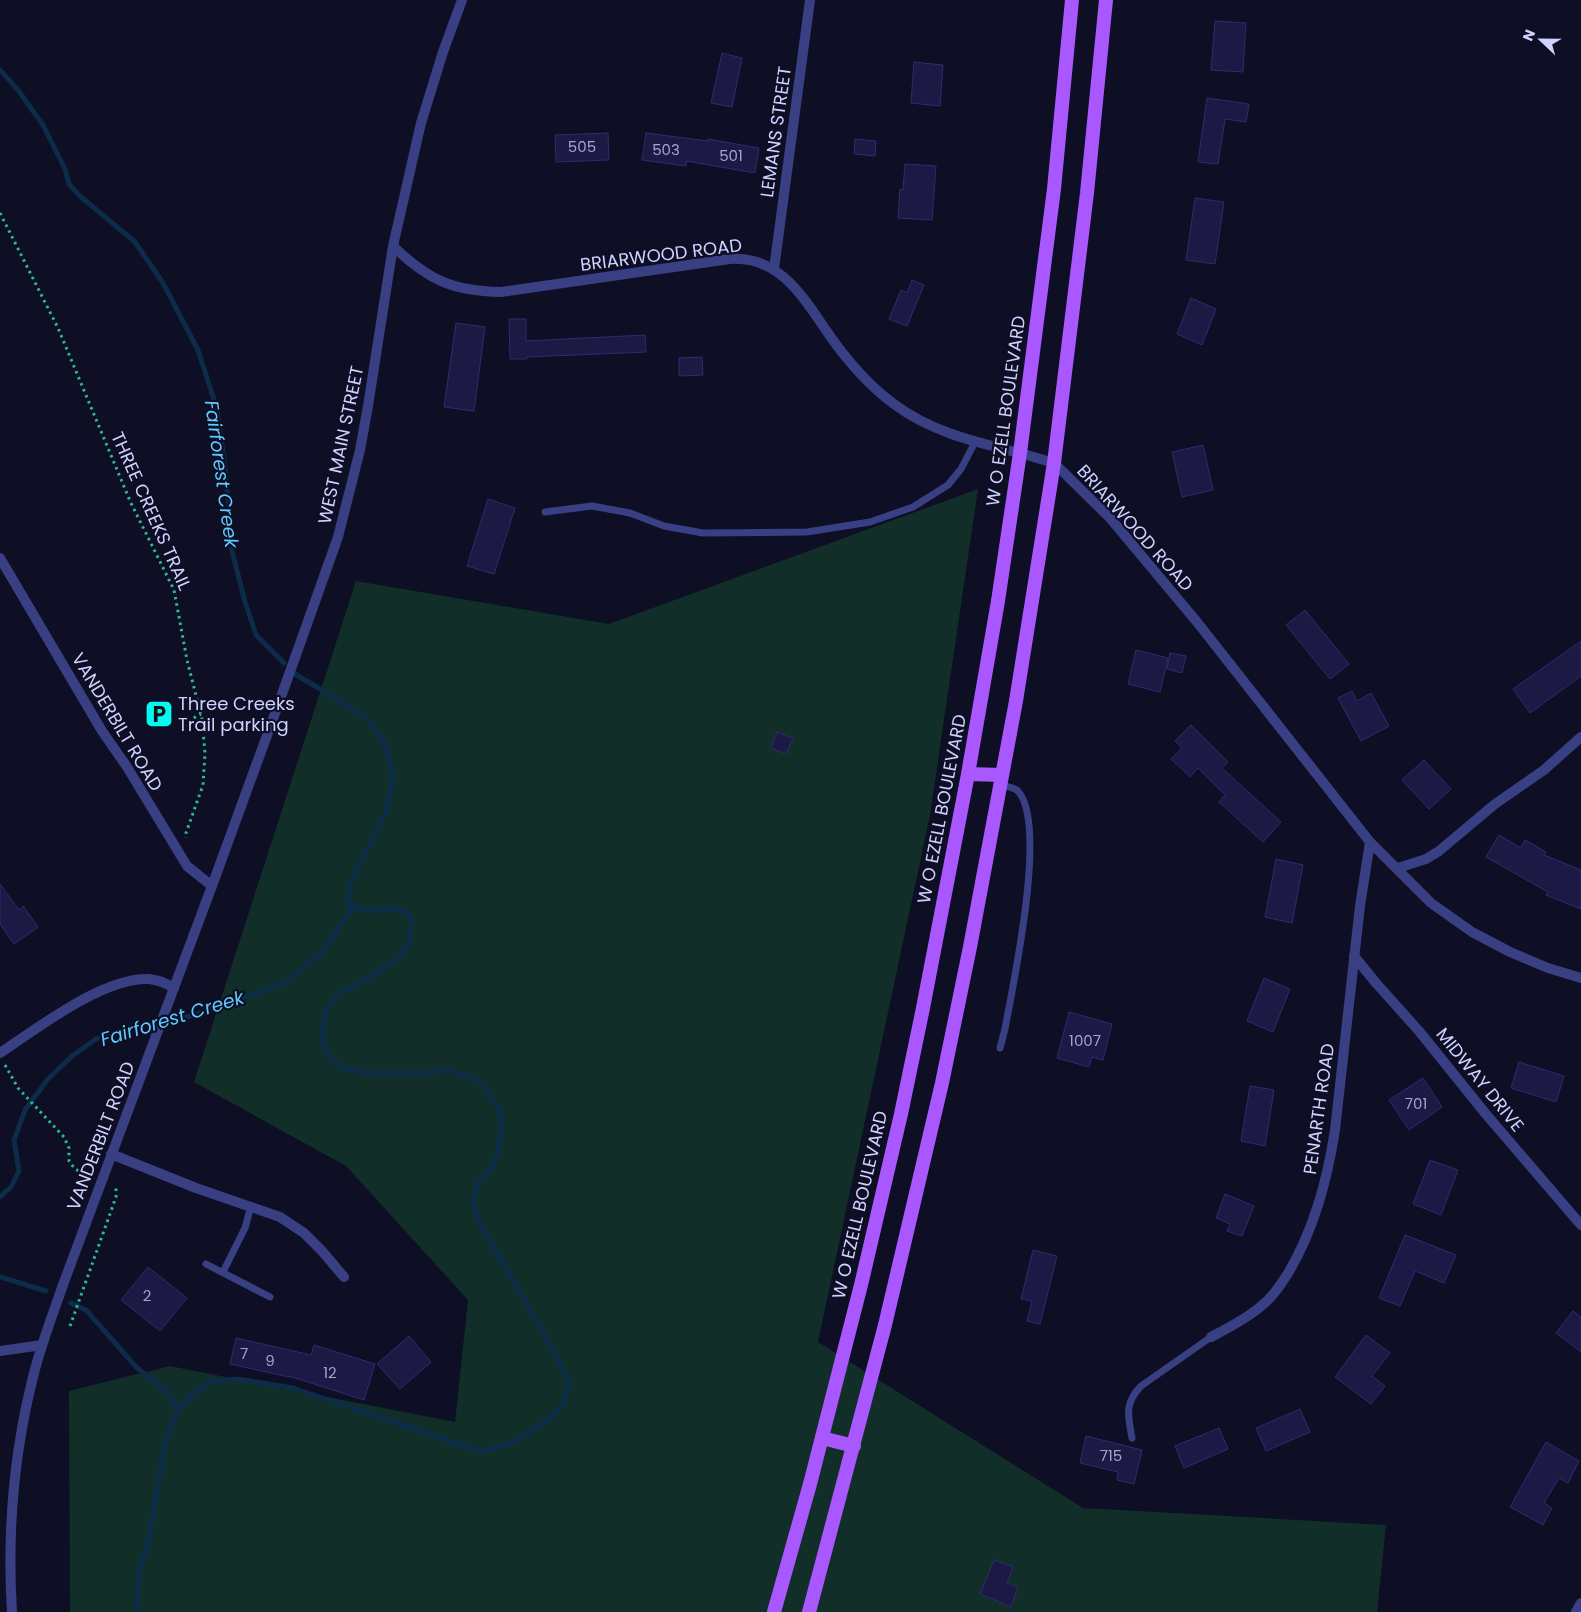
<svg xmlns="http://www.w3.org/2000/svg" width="1581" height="1612" font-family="Poppins,sans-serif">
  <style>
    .green { fill: #112e29 }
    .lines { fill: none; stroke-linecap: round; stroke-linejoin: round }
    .stream { stroke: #0c2c49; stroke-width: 5 }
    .building { fill: #1c1945; stroke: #2f2b71 }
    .path { stroke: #2db79b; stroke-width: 3; stroke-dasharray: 2.5 4; stroke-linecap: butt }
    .service { stroke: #384083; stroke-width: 7 }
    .minor { stroke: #384083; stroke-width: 10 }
    .tertiary { stroke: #384083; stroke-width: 10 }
    .primary { stroke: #a957ff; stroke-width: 14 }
    .labels { text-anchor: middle; stroke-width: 4.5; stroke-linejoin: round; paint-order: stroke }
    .number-label { font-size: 15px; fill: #a3a4d0 }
    .street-label { font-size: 18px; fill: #d0d2ff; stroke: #0e0e24 }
    .poi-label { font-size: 18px; fill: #d0d2ff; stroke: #0e0e24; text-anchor: start }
    .water-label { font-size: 19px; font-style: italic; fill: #5ecbff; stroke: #0e0e24 }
  </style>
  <rect width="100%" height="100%" fill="#0e0e24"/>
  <path class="green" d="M978,489L930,815L818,1342L1083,1508L1386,1525L1377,1612H70L69,1391L170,1366L455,1422L468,1300L346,1166L194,1082L356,581L609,624Z"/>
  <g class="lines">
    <g class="stream">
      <path d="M0,70L18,90L43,125L65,169L69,184L81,197L135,242L163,283L198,350L217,409L225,466L232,551L245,602L256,635L284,663"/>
      <path d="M0,1197L11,1187L19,1171L14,1140L25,1110L48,1079L72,1056L96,1039L146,1024L191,1016L287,982L324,950L353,907"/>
      <path d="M0,1277L46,1291"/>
      <path d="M71,1303L86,1310L137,1368L166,1391L178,1410"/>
      <path d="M137,1612L139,1571L148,1542L166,1439L178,1410L193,1393L210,1382L238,1379L293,1388L482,1452L514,1442L545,1422L563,1404L569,1383L556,1355L481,1225L474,1209V1197L479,1183L494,1164L501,1137L500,1112L487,1090L475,1079L449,1070L423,1073H367L342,1068L328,1054L321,1038L326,1010L340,992L360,983L398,958L409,944L412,923L408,913C386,903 367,920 347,901L352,879L386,812L393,778L385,744L367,719L337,699L293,673"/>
    </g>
  </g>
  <g class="building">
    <path d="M1215,21L1246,23L1243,72L1211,70Z"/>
    <path d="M722,53L742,58L732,107L711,103Z"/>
    <path d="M914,62L943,65L940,106L911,103Z"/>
    <path d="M1207,98L1249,104L1246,122L1225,119L1218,164L1198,162Z"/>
    <path d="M608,133L609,160L556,162L555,135Z"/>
    <path d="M646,133L708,141V139L759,148L755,173L686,161V166L642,160Z"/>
    <path d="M855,139L876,141L875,156L854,154Z"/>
    <path d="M905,164L936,166L932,220L898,218L900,189L903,190Z"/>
    <path d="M1195,198L1224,202L1215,264L1186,260Z"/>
    <path d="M912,280L924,285L907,326L889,319L901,290L907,293Z"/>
    <path d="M1191,298L1216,309L1202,345L1177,334Z"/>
    <path d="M509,319H526V341L645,335L646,352L527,357V359H510Z"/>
    <path d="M456,323L485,327L474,411L444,407Z"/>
    <path d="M702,357L703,375L679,376V358Z"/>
    <path d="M1203,445L1213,490L1182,497L1172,452Z"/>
    <path d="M488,499L515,508L494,574L467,566Z"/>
    <path d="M1305,610L1349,664L1330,679L1286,625Z"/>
    <path d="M1581,641V676L1530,713L1513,689Z"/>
    <path d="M1136,650L1168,658L1160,692L1128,684Z"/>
    <path d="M1170,653L1186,656L1182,673L1167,669Z"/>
    <path d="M1352,691L1357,701L1371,693L1389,726L1361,741L1338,698Z"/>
    <path d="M1191,725L1228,762L1222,768L1281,822L1263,842L1219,802L1225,795L1198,768L1190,777L1171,759L1182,748L1175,741Z"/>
    <path d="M777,732L793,738L786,754L771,748Z"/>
    <path d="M1424,760L1451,789L1429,809L1402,780Z"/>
    <path d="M1499,835L1521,848L1525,840L1546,852L1544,855L1581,870V909L1546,895L1548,892L1486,857Z"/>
    <path d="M1276,859L1303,865L1292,923L1265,917Z"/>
    <path d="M0,884L19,910L23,906L38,927L14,944L0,924Z"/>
    <path d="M1264,978L1290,989L1273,1032L1247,1021Z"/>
    <path d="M1069,1012L1112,1024L1103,1060L1092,1057L1089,1067L1057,1058Z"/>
    <path d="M1519,1062L1564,1076L1556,1102L1511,1088Z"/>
    <path d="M1423,1078L1442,1107L1409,1130L1389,1100Z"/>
    <path d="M1250,1086L1274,1090L1265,1146L1241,1141Z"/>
    <path d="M1430,1160L1458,1170L1441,1215L1413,1204Z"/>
    <path d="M1225,1194L1254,1206L1242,1236L1227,1231L1230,1224L1216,1218Z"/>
    <path d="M1405,1235L1456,1255L1444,1283L1415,1271L1400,1306L1379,1298Z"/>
    <path d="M1033,1250L1057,1256L1040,1324L1027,1321L1032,1301L1021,1299Z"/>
    <path d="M148,1267L187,1298L160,1331L121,1300Z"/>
    <path d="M1573,1311L1581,1317V1352L1556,1333Z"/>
    <path d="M1366,1335L1390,1353L1372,1376L1385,1386L1371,1404L1335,1377Z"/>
    <path d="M409,1336L431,1362L400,1389L377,1364Z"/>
    <path d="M236,1338L311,1355L314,1345L375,1364L364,1400L289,1376V1377L230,1364Z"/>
    <path d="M1300,1409L1310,1432L1266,1451L1256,1428Z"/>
    <path d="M1219,1428L1228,1449L1184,1468L1175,1446Z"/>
    <path d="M1086,1436L1142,1450L1134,1484L1117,1480L1118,1472L1080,1463Z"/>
    <path d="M1546,1442L1579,1461L1568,1483L1559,1478L1544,1503L1552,1508L1543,1525L1510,1507Z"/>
    <path d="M994,1560L1013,1567L1007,1583L1018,1587L1011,1607L980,1594Z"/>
  </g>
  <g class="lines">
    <g class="path">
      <path d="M0,213L58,328L130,501L174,590L187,660L202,719L205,753L203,785L186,833V838"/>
      <path d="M188,721L201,714"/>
      <path d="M5,1065L18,1088L64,1137L69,1148V1161L75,1169L89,1176"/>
      <path d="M70,1326L116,1197V1188L114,1186"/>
    </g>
    <g class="service">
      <path d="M545,512L592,506L630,513L664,526L703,533L807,532L870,522L913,507L948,485L961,469L975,442"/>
      <path d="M1000,1048L1005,1029C1013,984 1048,825 1018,791C1013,787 1006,786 1000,785"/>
      <path d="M206,1264L270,1297"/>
      <path d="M223,1272L245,1228L251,1206"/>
      <path d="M1132,1438C1128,1415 1124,1404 1141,1386L1211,1337"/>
    </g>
    <g class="minor">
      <path d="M393,246C428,280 452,291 501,292L730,259C786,255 809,309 838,347C854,368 872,388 894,404C931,432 975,442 1020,453"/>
      <path d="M774,269L810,0"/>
      <path d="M1398,868L1426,859L1439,851L1495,804L1544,770L1581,737"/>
      <path d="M212,886L281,697L338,537L360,450L368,406L393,246L421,123L443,52L462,0"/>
      <path d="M1354,956L1376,983L1419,1031L1485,1113L1581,1225"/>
      <path d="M0,1053C38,1028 103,977 149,979C159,980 166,983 174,988"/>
      <path d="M111,1154L196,1188L280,1217L304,1233L322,1251L344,1277"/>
      <path d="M1211,1337C1228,1328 1246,1319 1260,1307C1272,1298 1279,1287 1287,1275C1314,1230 1327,1181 1335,1130L1360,906L1370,842"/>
      <path d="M0,1351L42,1345"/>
      <path d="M1576,1612L1581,1603"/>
    </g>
    <g class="tertiary">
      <path d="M1020,453L1054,463L1110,518L1197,622L1370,842L1431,903L1472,932L1510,952L1548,968L1581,978"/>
      <path d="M0,558L102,731L127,767L187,866L212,886L64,1282C53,1314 41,1344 33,1377C14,1453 7,1533 12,1612"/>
    </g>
    <g class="primary">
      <path d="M968,774L1001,775"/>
      <path d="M822,1438L854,1446"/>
      <path d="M774,1612L810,1484L861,1285L901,1114L923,1008L968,774L998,601L1020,453L1054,189L1072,0"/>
      <path d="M809,1612L885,1325L942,1083L970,947L1016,701L1054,463L1087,193L1106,0"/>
    </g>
  </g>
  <defs>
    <symbol id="parking-square" viewBox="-11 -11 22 22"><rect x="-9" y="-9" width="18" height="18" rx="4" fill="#00fbf1" stroke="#0e0e24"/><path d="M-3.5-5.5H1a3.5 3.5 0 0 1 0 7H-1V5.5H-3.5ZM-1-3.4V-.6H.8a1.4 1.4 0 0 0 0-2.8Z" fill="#111"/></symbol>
  </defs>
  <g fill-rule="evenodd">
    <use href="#parking-square" x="143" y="698" width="32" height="32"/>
  </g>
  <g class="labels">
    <g class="number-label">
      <text x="582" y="152">505</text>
      <text x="666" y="155">503</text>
      <text x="731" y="161">501</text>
      <text x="1085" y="1046">1007</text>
      <text x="1416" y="1109">701</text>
      <text x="147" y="1301">2</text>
      <text x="244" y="1359">7</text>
      <text x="270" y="1366">9</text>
      <text x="330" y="1378">12</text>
      <text x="1111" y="1461">715</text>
    </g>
    <g class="street-label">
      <text transform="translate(776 132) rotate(-82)" y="6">LEMANS STREET</text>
      <text transform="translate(661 255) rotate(-7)" y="6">BRIARWOOD ROAD</text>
      <text transform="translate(1006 411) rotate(-82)" y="6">W O EZELL BOULEVARD</text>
      <text transform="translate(341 445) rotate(-78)" y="6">WEST MAIN STREET</text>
      <text transform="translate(151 511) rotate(66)" y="6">THREE CREEKS TRAIL</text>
      <text transform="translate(1135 528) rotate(48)" y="6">BRIARWOOD ROAD</text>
      <text transform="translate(117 722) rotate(59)" y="6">VANDERBILT ROAD</text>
      <text transform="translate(942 809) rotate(-79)" y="6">W O EZELL BOULEVARD</text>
      <text transform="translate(1480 1080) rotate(51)" y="6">MIDWAY DRIVE</text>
      <text transform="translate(1319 1109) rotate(-82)" y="6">PENARTH ROAD</text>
      <text transform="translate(101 1136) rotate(-69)" y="6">VANDERBILT ROAD</text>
      <text transform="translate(860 1205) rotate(-77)" y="6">W O EZELL BOULEVARD</text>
    </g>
    <g class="poi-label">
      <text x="178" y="710">Three Creeks<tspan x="178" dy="21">Trail parking</tspan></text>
    </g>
    <g class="water-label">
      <text transform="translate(222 474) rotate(82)" y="7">Fairforest Creek</text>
      <text transform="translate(172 1018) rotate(-17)" y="7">Fairforest Creek</text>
    </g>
  </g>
  <g transform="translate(1541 40) rotate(292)" stroke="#0e0e24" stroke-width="4" paint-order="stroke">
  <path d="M0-4L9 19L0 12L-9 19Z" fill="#d0d2ff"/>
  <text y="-8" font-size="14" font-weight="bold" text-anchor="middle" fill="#d0d2ff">N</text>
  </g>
</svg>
